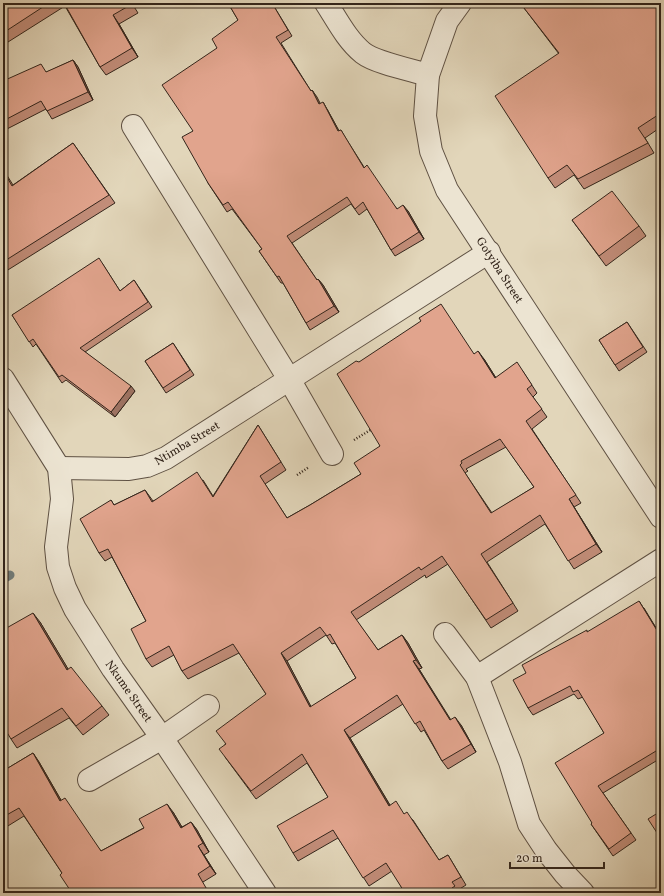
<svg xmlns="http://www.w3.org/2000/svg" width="664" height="896" font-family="Vollkorn,serif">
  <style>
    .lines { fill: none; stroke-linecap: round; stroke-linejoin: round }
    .stream { stroke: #707c7b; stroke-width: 9 }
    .minor-casing { stroke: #5f5143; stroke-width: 24 }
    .path { stroke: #33251b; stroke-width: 2.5; stroke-dasharray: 1 2; stroke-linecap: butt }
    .minor { stroke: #ece4d2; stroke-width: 22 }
    .wall { fill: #c28d79; stroke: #33251b; fill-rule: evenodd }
    .shaded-wall { fill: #9e7363; stroke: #33251b }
    .building { fill: #e1a48d; stroke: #33251b; fill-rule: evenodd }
    .labels { text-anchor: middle; stroke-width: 3.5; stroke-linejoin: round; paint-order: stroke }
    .street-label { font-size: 12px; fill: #33251b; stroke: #ece4d2 }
  </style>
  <rect width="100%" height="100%" fill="#e2d6ba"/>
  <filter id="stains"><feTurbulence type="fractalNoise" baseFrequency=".005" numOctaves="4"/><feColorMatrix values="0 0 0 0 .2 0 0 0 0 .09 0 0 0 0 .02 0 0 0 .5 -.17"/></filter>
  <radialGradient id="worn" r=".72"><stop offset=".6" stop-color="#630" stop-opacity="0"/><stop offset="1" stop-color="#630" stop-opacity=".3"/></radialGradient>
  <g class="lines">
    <path class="stream" d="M3,579L10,575"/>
    <defs>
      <g id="minor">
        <path d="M326,3C337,20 347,40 363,53C376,63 412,70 428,75"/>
        <path d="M460,3L447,21L428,75L425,116L431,151L447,190L661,517"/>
        <path d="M133,126L289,379L332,454"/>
        <path d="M3,379L59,468L62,499L56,547L58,567L65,588L75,609L113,669L162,738L265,893"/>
        <path d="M59,468L129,469L147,466L166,458L489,252"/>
        <path d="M445,634L477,677L510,762L529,824L546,850L565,874L583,893"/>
        <path d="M477,677L661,560"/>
        <path d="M89,780L162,738L208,706"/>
      </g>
    </defs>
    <use href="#minor" class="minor-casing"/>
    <g class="path">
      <path d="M354,440L372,429"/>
      <path d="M297,475L309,467"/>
    </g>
    <use href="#minor" class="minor"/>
  </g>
  <g class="wall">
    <path d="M3,3H137L133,5L138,13L119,24L138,57L106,75L100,67L65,6L8,42L3,36Z"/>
    <path d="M228,3H272L292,36L281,43L311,91L312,90L320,104L327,109L339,131L341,130L345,137L364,167L397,209L408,211L424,239L395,256L391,250L367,209L359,215L351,204L292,243L317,280L318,279L323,285L339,312L310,330L306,323L283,283H281L259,251L262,249L232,209L227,212L208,183L193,131L217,48L238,20Z"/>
    <path d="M661,3V127L645,138L654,153L584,189L574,175L555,188L548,178L559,54L524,8Z"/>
    <path d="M73,60L78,67L93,100L52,119L46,109L3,131V81L47,72Z"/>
    <path d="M73,143L115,203L3,273V169L13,185Z"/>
    <path d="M572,220L639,226L646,236L606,266Z"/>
    <path d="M102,263L120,291L134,280L152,307L85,352L135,391L115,417L66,380L62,383L36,344L33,347L12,315Z"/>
    <path d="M627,322L647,352L619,371L599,340Z"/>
    <path d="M173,343L194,375L166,393L145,361Z"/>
    <path d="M474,354L484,359L496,378L522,370L537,393L533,397L547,417L532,429L581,503L574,507L602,552L574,569L545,524L487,562L518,611L491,628L448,564L426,578L425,575L356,620L378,650L402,635L408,643L422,668L419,669L450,720L461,725L476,752L448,769L442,761L424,730L421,732L403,704L350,738L390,805L404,814L413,820L439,860L448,855L466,885L458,890L460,893H405L392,871L369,886L338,838L298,861L293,853L328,797L307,763L256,799L225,757V744L266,694L239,653L188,679L182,671L174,655L152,667L146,659V621L112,557L105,561L99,553L111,500L114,505L145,490L153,501L203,480L213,496L258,425L286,470L265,484L287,518L310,505L361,474L380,446L359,362ZM506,447L534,487L492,513L465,473L468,471L466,469ZM326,635L332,644L335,643L356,678L311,707L287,661Z"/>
    <path d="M644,608L661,636V758L603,793L636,840L613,856L591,824L592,823L604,733L583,697L578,699L574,694L533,715L528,708L526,673L588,632Z"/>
    <path d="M40,622L68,669L102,706L109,715L83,735L69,718L17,748L11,739Z"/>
    <path d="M33,753L39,762L61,800L101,851L173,812L182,827L191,822L197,830L209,852L204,855L216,874L203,882L62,873L24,816L3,829V771Z"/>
  </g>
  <g class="shaded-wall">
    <path d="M113,15L119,24L138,57L132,48Z"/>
    <path d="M73,60L78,67L93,100L88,92Z"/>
    <path d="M312,90L317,97L324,111L319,104Z"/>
    <path d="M323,102L327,109L343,138L338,131Z"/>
    <path d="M403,205L408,211L424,239L419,232Z"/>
    <path d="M318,279L323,285L339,312L334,306Z"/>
    <path d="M478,351L484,359L501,386L495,378Z"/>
    <path d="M131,386L135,391L115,417L111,412Z"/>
    <path d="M569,499L574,507L602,552L596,544Z"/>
    <path d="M639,601L661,636V637Z"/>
    <path d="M33,613L40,622L74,679L67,670Z"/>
    <path d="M402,635L408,643L422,668L416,660Z"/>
    <path d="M281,653L287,661L316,716L310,707Z"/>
    <path d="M413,661L419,669L456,728L450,720Z"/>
    <path d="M455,717L461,725L476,752L471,744Z"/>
    <path d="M344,730L350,738L395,814L389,806Z"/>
    <path d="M33,753L39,762L66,809L60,801Z"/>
    <path d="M167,804L173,812L187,836L181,828Z"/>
    <path d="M191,822L197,830L209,852L203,843Z"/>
    <path d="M198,846L204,855L216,874L210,866Z"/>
  </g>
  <g class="building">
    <path d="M3,3H49L3,33Z"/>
    <path d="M64,3H131L132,4L113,15L132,48L100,67Z"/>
    <path d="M228,3H272L288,30L276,37L311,91L312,90L319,104L323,102L338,131L341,130L364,168L367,165L397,209L403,205L419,232L391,250L363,202L355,209L347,197L287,236L317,280L318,279L334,306L306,323L279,276L277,277L259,251L262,249L228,202L223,205L208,183L182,137L193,131L162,85L217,48L212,39L238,20Z"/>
    <path d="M531,3H661V74L660,75L661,76V113L638,128L648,143L578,179L567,165L548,178L495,96L559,53L524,8Z"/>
    <path d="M73,60L88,92L47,111L41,101L3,121V81L41,64L46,72Z"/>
    <path d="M73,143L109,195L3,262V170L12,186Z"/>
    <path d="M612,191L639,226L599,256L572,220Z"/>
    <path d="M99,258L120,291L134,280L148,302L80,348L131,386L111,412L62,375L59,377L33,339L29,342L12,315Z"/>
    <path d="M441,304L474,354L478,351L495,378L517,362L532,385L527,389L542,409L526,421L576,495L569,499L596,544L568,561L540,515L481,554L513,603L486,620L442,556L421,570L419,567L351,612L378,650L402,635L416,660L413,661L450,720L455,717L471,744L442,761L420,721L415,724L397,695L344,730L389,806L396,801L404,814L407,812L439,860L448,855L461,877L452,882L455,886L452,888L456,893H405L386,863L363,878L333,830L293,853L277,826L328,797L302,754L251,791L219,749L226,744L216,731L266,694L233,644L182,671L169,646L146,659L131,629L146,621L108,549L99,553L80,519L111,500L114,505L145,490L152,502L197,472L213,497L258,425L281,462L260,476L287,518L310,505L361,474L354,463L380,446L337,374L356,361L359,362L421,321L419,318ZM500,439L534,487L491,513L460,465L462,463L461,461ZM320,627L327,636L330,634L356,678L310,707L281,653Z"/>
    <path d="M627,322L643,347L615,365L599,340Z"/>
    <path d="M173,343L190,370L163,388L145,361Z"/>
    <path d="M639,601L661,637V748L598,786L631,833L609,849L591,824L592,823L555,763L604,733L578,690L573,692L570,686L528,708L513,680L526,673L522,665L587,630V632Z"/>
    <path d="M33,613L67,670L71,667L102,706L76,726L62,708L11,739L3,726V630Z"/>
    <path d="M33,753L60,801L65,798L101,851L144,828L139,819L167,804L181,828L191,822L203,843L198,846L210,866L198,874L209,893H72L60,875L62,873L19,808L3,817V771Z"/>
    <path d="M661,811V839L648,819Z"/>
  </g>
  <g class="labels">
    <g class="street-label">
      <text transform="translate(500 270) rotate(57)" y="4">Gotyiba Street</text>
      <text transform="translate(187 443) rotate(-31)" y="4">Ntimba Street</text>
      <text transform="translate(129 691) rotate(55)" y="4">Nkume Street</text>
    </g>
  </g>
  <rect width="664" height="896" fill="none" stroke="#e2d6ba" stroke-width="16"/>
  <rect x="4" y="4" width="656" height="888" fill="none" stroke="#33251b" stroke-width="2"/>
  <rect x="8" y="8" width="648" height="880" fill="none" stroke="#33251b"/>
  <path d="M510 862v6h94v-6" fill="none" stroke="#33251b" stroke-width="2"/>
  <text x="516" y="862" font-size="12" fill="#33251b" stroke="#ece4d2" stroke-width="3" paint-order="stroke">20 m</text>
  <rect width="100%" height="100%" filter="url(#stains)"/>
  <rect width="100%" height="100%" fill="url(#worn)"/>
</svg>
